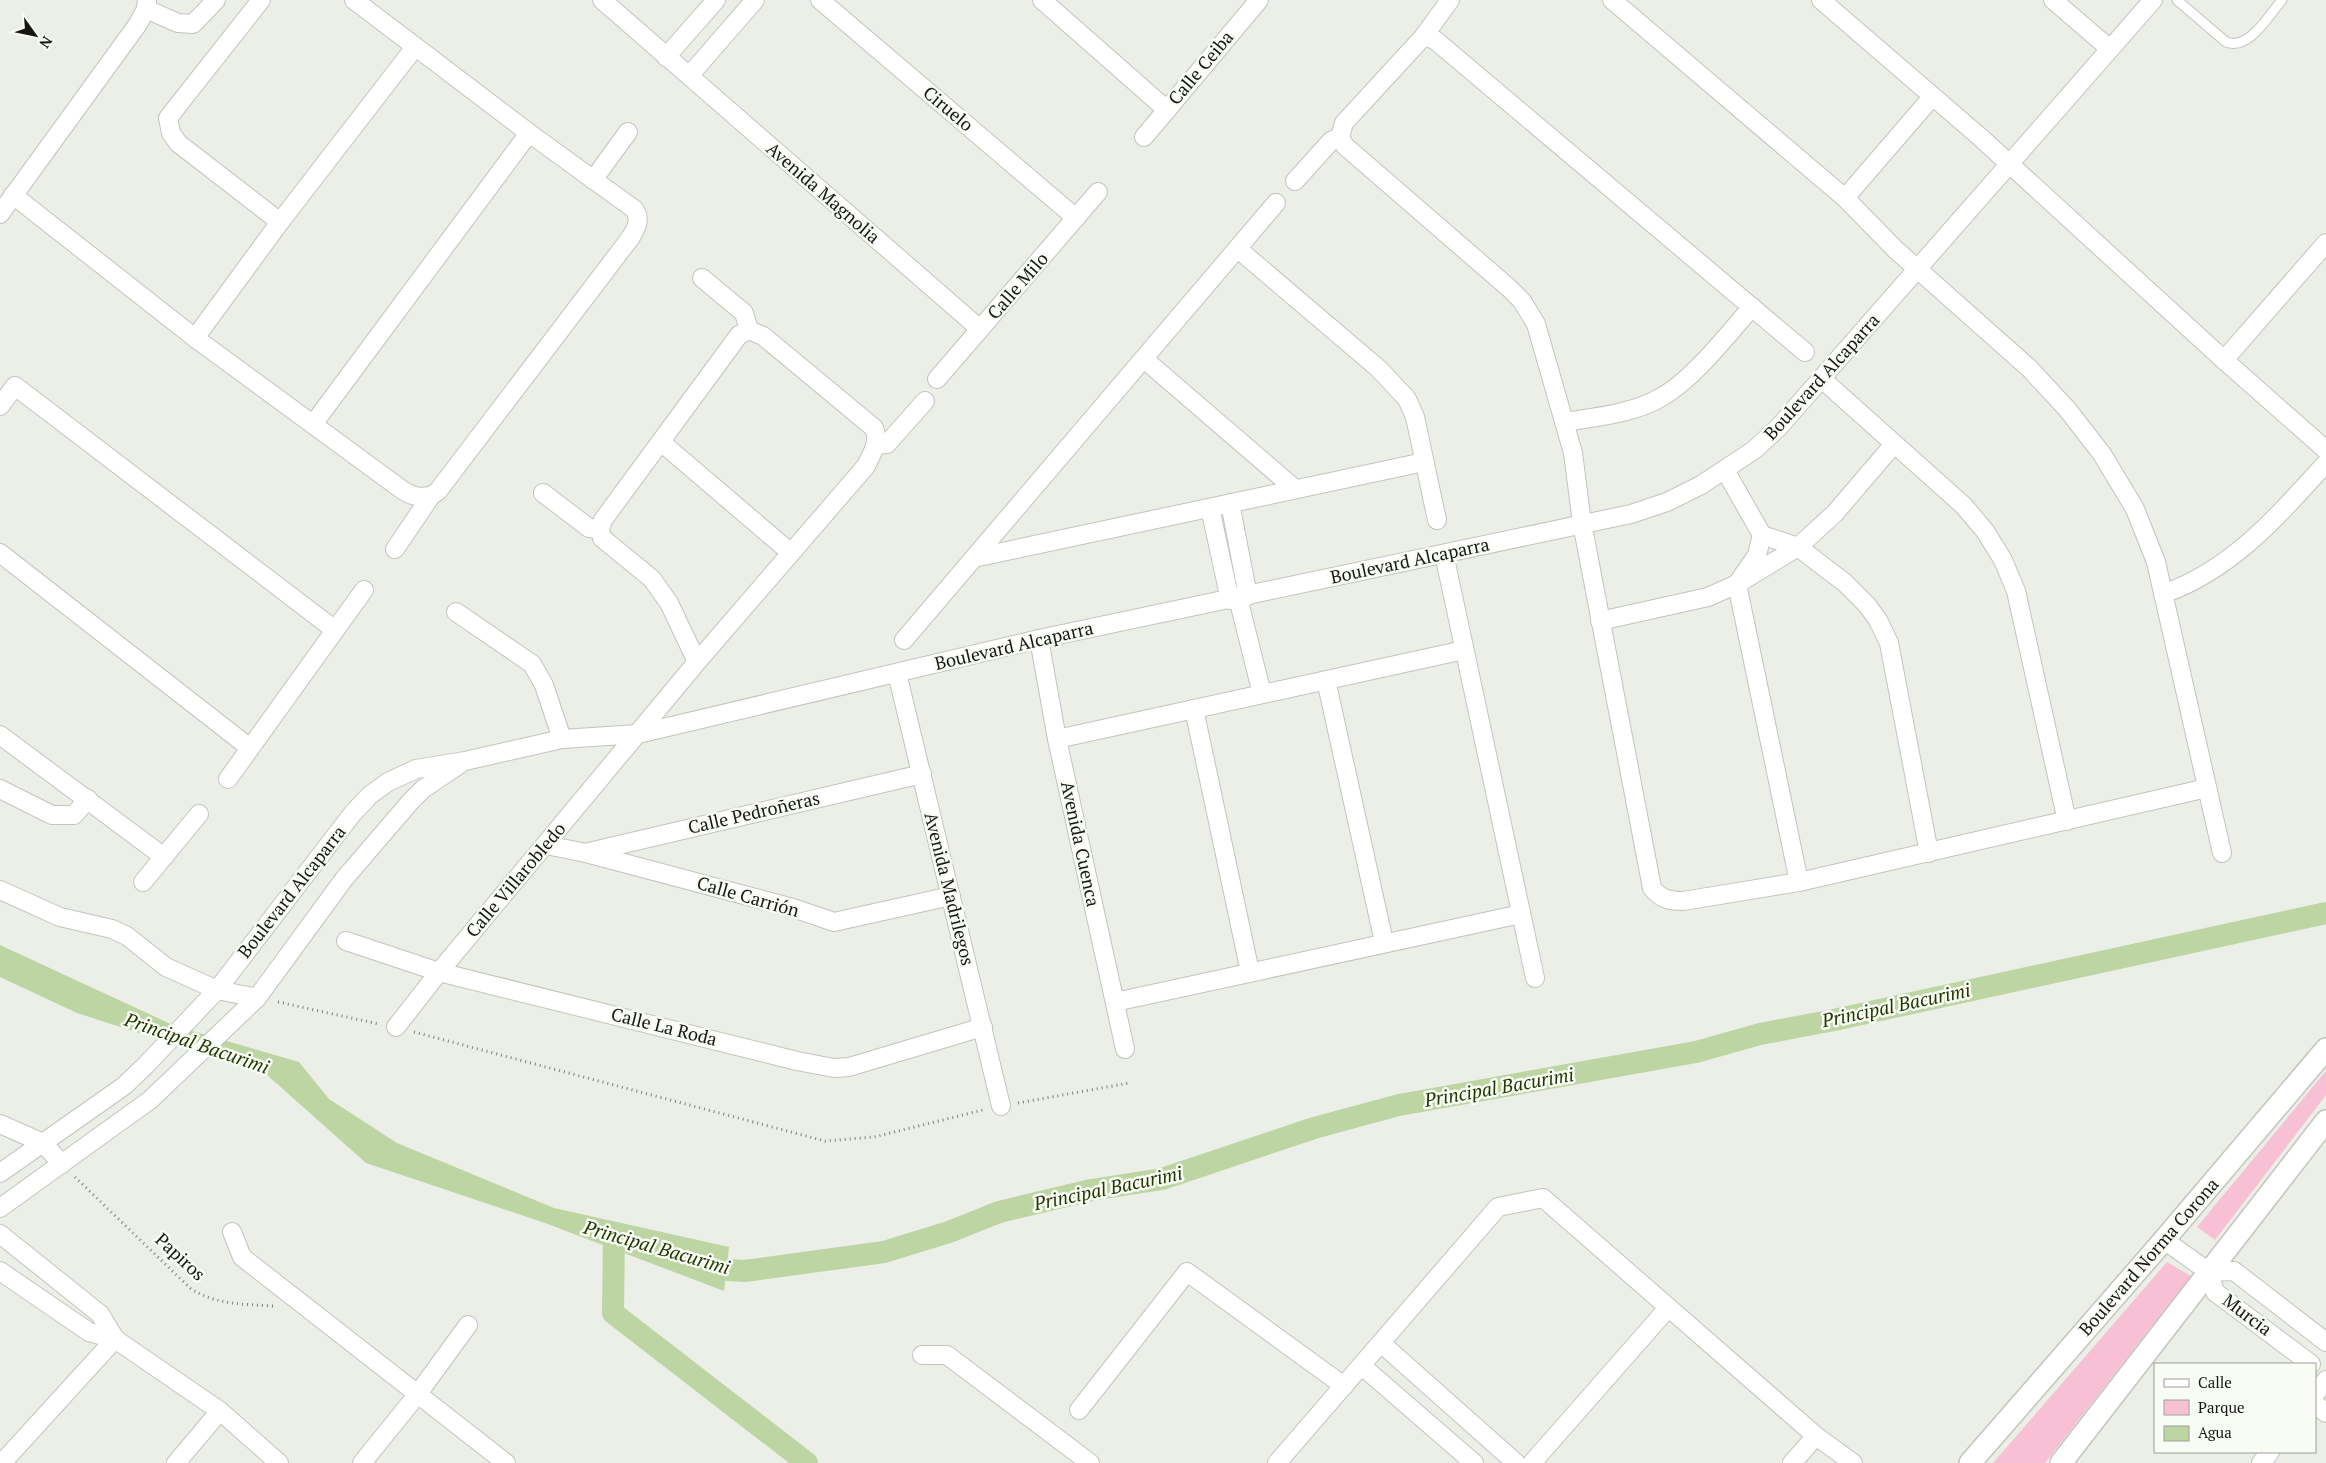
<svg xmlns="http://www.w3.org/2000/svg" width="2326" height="1463" font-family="'PT Serif',serif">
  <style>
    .green { fill: #f7c0d5 }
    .water { fill: #bcd5a3 }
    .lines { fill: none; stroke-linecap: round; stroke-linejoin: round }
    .canal { stroke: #bcd5a3; stroke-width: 22 }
    .service-casing { stroke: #c1c5be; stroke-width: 11 }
    .minor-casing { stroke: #c1c5be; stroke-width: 20 }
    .tertiary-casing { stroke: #c1c5be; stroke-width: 24 }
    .path { stroke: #7e817b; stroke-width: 3; stroke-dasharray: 1 4; stroke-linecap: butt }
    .service { stroke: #fff; stroke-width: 9 }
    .minor { stroke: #fff; stroke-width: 18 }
    .tertiary { stroke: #fff; stroke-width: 21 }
    .labels { text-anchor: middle; stroke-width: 5; stroke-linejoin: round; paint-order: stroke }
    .street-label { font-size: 18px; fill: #161714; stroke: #f8fcf4 }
    .water-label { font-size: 19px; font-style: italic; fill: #223700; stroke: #f8fcf4 }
  </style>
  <rect width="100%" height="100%" fill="#ebefe7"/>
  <g class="green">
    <path d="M2326,1071V1095L2215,1240L2197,1227Z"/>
    <path d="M2167,1262L2191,1276L2045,1463H1993Z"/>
  </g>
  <path class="water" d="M0,945L175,1026L299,1062L329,1099L397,1143L554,1208L729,1247L724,1291L545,1223L366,1163L266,1074L77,1013L0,977Z"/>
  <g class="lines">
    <g class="canal">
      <path d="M614,1234L613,1313L807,1463"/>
      <path d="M698,1257L728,1270L745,1271L884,1252L949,1232L999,1212L1091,1190L1162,1179L1314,1128L1399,1105L1696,1052L1760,1034L1834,1020L2326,913"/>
    </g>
    <defs>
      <path id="service" d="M2177,0L2226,42C2249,51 2269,15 2282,0"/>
      <g id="minor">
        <path d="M261,0L168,118L171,133L178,143L280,222"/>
        <path d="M354,0L529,133L634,209C641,219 637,227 631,237L438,491L431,496L395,549"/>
        <path d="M602,0L980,329"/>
        <path d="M820,0L1076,218"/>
        <path d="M1042,0L1167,110"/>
        <path d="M1450,0L1424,36L1344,123L1340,137L1345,146L1509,288L1522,301L1536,324L1573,453L1582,523L1652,888C1661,899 1669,901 1683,901L1799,882L2207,788"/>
        <path d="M1612,0L1845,198L1896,250L2029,368L2067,409L2102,454L2135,509L2156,562L2222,853"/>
        <path d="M1821,0L1980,137L2224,360L2326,450"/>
        <path d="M2053,0L2110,49"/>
        <path d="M146,9L178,23L193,24L216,0"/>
        <path d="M1424,36L1435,40L1805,352"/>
        <path d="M666,57L716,0"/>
        <path d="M689,76L755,0"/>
        <path d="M1144,137L1259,0"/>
        <path d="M593,180L628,132"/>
        <path d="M1295,181L1331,141L1340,137"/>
        <path d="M13,195L195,338L401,489C411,496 418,498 431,496"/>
        <path d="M1845,198L1932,97"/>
        <path d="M0,214L138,24L146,9L147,0"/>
        <path d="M1238,249L1379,369L1407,399L1415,417L1437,520"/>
        <path d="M702,278L744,313L749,330"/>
        <path d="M195,338L280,222L415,47"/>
        <path d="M1144,359L1295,489"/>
        <path d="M2224,360L2326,243"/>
        <path d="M937,379L1098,192"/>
        <path d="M1823,380L1964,506L1985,531L2003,560L2016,591L2067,821"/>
        <path d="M0,406L15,386L335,630"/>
        <path d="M1564,422C1596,417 1631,414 1660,398C1693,380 1727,335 1752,307"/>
        <path d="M314,423L529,133"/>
        <path d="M661,442L791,553"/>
        <path d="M876,445L887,444L925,401"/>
        <path d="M1725,470L1762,535L1798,547L1845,583L1867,605L1878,620L1889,643L1929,853"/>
        <path d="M543,493L589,528L600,529"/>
        <path d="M1230,503L1248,596"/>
        <path d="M1210,508L1230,600"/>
        <path d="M1762,535L1757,555L1737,584L1799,882"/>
        <path d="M0,553L250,748"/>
        <path d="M1444,554L1535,978"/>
        <path d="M974,558L1424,462"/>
        <path d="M2163,594C2232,570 2279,515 2326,463"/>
        <path d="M1238,598L1262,694"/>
        <path d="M456,612L532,664L544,685L562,739"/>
        <path d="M1600,621L1708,597L1737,584L1798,547L1835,513L1894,444"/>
        <path d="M1039,639L1057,739L1125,1049"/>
        <path d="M904,640L1276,203"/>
        <path d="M897,673L1001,1106"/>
        <path d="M1326,680L1384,942"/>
        <path d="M1194,709L1250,972"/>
        <path d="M0,735L164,857"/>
        <path d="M1057,739L1464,650"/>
        <path d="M228,779L364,590"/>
        <path d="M0,789L52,815H74L88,799"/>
        <path d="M546,845L586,853L793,908L834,922L951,896"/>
        <path d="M589,852L922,774"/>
        <path d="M143,882L199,814"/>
        <path d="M0,890L60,917L112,929L127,936L166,967L217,990L257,998"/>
        <path d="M346,941L439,972L797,1061L834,1068L849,1067L983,1027"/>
        <path d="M1115,1002L1521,914"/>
        <path d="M396,1027L439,972L697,662L866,466C872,453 880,443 874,428L763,336L749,330L739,335L603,520L600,529L602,538L652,579L669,603L697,662"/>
        <path d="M0,1124L43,1143L62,1164"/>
        <path d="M0,1173L124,1086L146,1065L217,990L353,813L370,795L388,782L416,769L465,761L562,739L638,734L1039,639L1631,514L1667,502L1701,485L1754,450L1778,428L2153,0"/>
        <path d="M0,1208L150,1100L257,998L344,879L411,801L423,789L460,764"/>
        <path d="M232,1232L242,1257L506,1463"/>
        <path d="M0,1234L100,1314L115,1339"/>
        <path d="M2164,1240L2209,1272"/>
        <path d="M0,1271L89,1332L115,1339L220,1411L279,1463"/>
        <path d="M2209,1272L2234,1271L2326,1342"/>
        <path d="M2209,1272L2215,1292L2311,1364"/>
        <path d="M1381,1343L1516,1463"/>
        <path d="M922,1355H947L1090,1463"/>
        <path d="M1362,1366L1474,1463"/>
        <path d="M2315,1394L2326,1380"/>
        <path d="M2315,1404L2326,1413"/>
        <path d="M1079,1410L1187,1272L1344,1386"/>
        <path d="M2,1463L115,1339"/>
        <path d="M176,1463L220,1411"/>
        <path d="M362,1463L417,1395L468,1325"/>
        <path d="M1277,1463L1498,1207L1543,1198L1816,1436L1853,1463"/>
        <path d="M1532,1463L1668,1308"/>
        <path d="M1792,1463L1816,1436"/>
        <path d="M2261,1463L2270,1452"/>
      </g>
      <g id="tertiary">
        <path d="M1970,1463L2164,1240L2326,1049"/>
        <path d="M2061,1463L2326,1121"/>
      </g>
    </defs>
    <use href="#service" class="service-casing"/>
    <use href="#minor" class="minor-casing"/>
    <use href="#tertiary" class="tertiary-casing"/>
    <g class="path">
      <path d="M278,1002L379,1024"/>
      <path d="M414,1032L825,1141L874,1137L983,1110"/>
      <path d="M1018,1103L1129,1083"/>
      <path d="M75,1177L191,1289C217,1305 243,1304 273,1306"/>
    </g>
    <use href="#service" class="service"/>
    <use href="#minor" class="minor"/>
    <use href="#tertiary" class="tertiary"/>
  </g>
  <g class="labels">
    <g class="street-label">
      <text transform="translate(1201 68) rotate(-50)" y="6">Calle Ceiba</text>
      <text transform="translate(948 109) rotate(40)" y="6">Ciruelo</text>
      <text transform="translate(823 193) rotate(41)" y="6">Avenida Magnolia</text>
      <text transform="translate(1018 286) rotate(-49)" y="6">Calle Milo</text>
      <text transform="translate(1822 377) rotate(-48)" y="6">Boulevard Alcaparra</text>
      <text transform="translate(1410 561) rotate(-12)" y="6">Boulevard Alcaparra</text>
      <text transform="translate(1014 646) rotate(-13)" y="6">Boulevard Alcaparra</text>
      <text transform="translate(754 813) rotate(-13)" y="6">Calle Pedroñeras</text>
      <text transform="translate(1080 844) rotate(78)" y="6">Avenida Cuenca</text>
      <text transform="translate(516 880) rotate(-50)" y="6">Calle Villarobledo</text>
      <text transform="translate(949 889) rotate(76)" y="6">Avenida Madrilegos</text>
      <text transform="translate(292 892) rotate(-52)" y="6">Boulevard Alcaparra</text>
      <text transform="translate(748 897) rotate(16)" y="6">Calle Carrión</text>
      <text transform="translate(664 1027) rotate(14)" y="6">Calle La Roda</text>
      <text transform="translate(180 1257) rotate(43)" y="6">Papiros</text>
      <text transform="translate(2149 1257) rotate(-49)" y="6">Boulevard Norma Corona</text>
      <text transform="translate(2247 1315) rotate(37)" y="6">Murcia</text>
    </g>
    <g class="water-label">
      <text transform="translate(1896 1005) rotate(-12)" y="7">Principal Bacurimi</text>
      <text transform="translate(197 1043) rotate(19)" y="7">Principal Bacurimi</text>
      <text transform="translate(1499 1087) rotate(-10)" y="7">Principal Bacurimi</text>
      <text transform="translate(1108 1188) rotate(-12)" y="7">Principal Bacurimi</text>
      <text transform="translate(657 1247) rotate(16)" y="7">Principal Bacurimi</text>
    </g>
  </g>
  <rect x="2154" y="1363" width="162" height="90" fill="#f8fcf4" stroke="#9ea09a"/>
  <rect x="2164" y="1379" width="25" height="8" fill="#ffffff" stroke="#9ea09a"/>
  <text x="2198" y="1388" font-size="15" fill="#161714">Calle</text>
  <rect x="2164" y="1400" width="25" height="15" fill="#f7c0d5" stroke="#9ea09a"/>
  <text x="2198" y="1413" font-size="15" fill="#161714">Parque</text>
  <rect x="2164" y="1426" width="25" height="15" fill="#bcd5a3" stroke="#9ea09a"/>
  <text x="2198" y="1438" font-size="15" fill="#161714">Agua</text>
  <g transform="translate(35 35) rotate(123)" stroke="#f8fcf4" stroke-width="4" paint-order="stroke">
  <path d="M0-4L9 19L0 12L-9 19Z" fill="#161714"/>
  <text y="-8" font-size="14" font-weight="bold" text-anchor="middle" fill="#161714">N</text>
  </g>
</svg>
